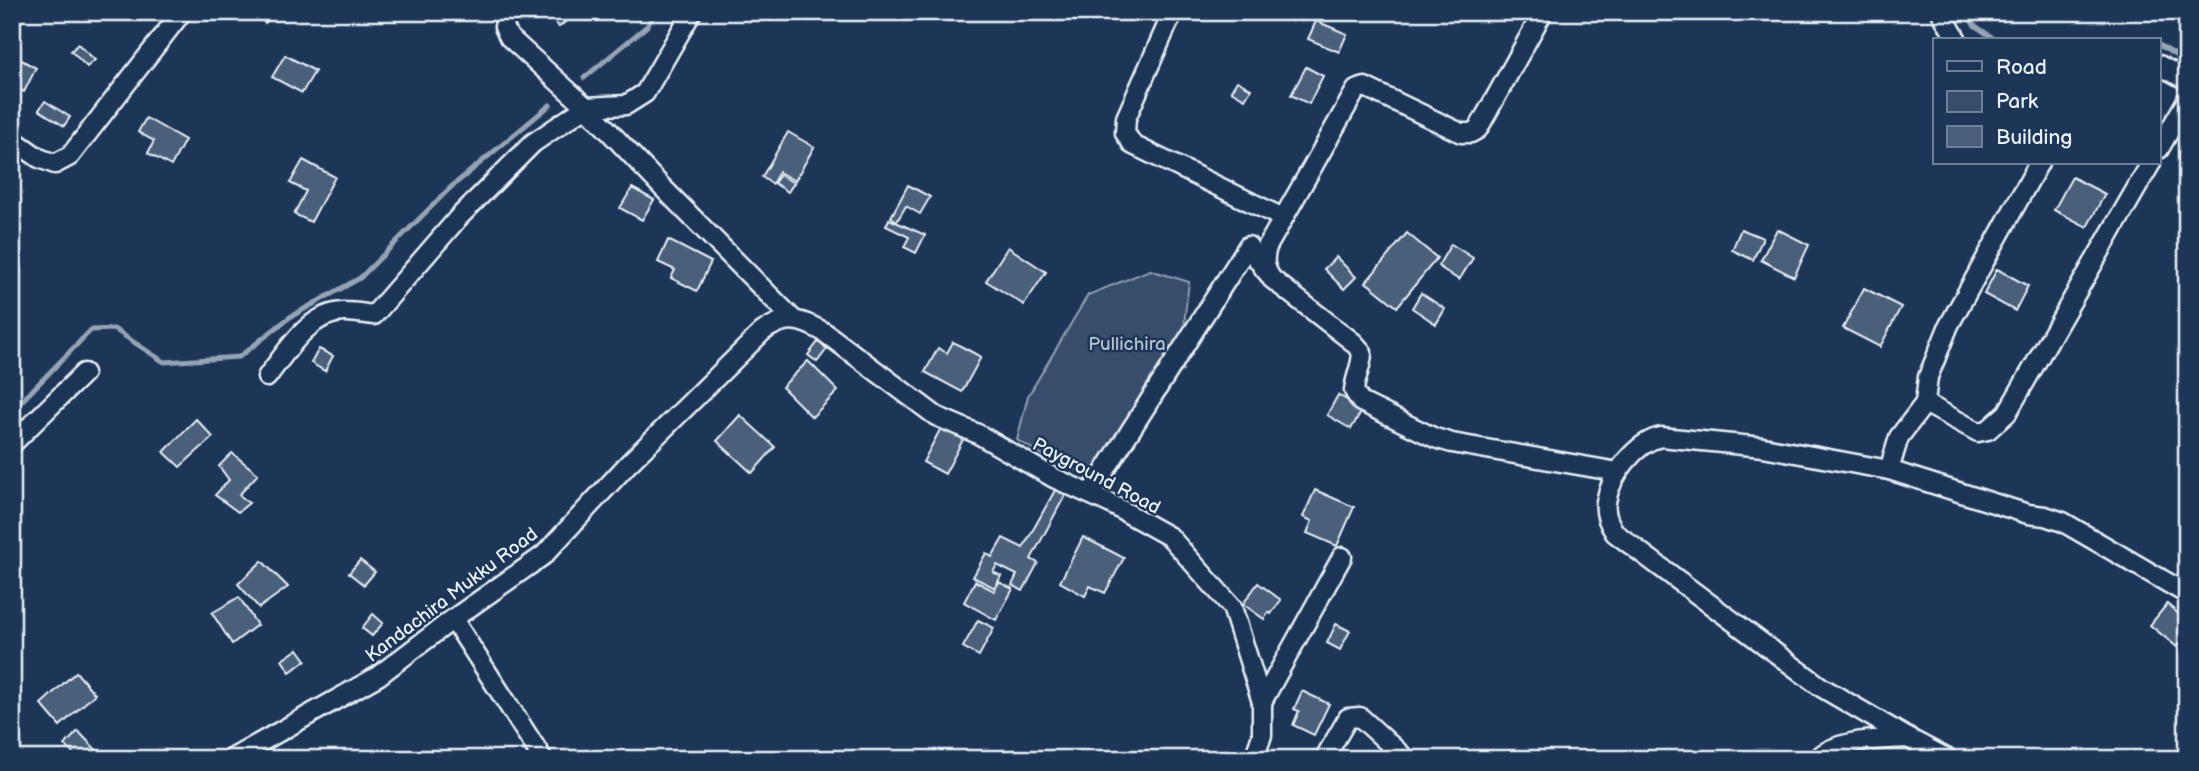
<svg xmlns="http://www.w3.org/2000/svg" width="2199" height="771" font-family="'Balsamiq Sans',sans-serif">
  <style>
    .green { fill: #374d6c; stroke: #909fb2; stroke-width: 2 }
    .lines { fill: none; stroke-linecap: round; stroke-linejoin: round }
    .stream { stroke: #95a4b5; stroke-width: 5 }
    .building { fill: #495e7a; stroke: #e8f1f8; stroke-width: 2 }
    .street-casing { stroke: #e8f1f8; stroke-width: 23 }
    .street { stroke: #1d3557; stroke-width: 18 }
    .labels { text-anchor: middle; stroke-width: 5; stroke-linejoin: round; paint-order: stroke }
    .park-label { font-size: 19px; fill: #b3c0ce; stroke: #1d3557 }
    .street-label { font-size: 19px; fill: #e8f1f8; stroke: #1d3557 }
  </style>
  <rect width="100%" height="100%" fill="#1d3557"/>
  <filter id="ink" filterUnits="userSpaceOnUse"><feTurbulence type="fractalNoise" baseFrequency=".0143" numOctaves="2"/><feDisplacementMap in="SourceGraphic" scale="14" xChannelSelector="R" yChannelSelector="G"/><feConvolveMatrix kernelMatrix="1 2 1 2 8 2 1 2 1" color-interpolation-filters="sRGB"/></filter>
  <g filter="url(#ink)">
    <path class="green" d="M1150,270L1189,282L1185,314L1183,370L1156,395L1092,476L1054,461L1017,440L1028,396L1088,295Z"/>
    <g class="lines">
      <g class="stream">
        <path d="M1966,12L1974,25L1996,40"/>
        <path d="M2126,40H2150"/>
        <path d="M2159,45L2187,62"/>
        <path d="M584,78L647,26L656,12"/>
        <path d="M12,411L91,330L114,329L164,362L239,357L290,317L360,278L450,188L550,105"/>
      </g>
    </g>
    <g class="building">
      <path d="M252,12H275L265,23Z"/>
      <path d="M548,12H578L559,27Z"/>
      <path d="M1316,21L1347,34L1339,52L1308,39Z"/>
      <path d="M78,44L95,60L87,67L71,51Z"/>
      <path d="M285,55L315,71L302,93L272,77Z"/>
      <path d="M14,56L36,68L24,92L12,86V60Z"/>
      <path d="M1306,67L1323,76L1309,104L1291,95Z"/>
      <path d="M1237,81L1251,89L1245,99L1231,91Z"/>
      <path d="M45,101L70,117L64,126L39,110Z"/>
      <path d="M146,118L185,140L171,166L148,153L154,141L138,132Z"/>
      <path d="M788,132L814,147L795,181L779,172L772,184L762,177Z"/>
      <path d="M303,160L335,177L311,222L294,214L306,191L290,183Z"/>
      <path d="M780,175L794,183L788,192L774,183Z"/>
      <path d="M2072,177L2105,194L2087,227L2054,210Z"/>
      <path d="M908,185L930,197L920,214L906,206L897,221L891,217Z"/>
      <path d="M632,188L654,200L642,220L620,208Z"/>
      <path d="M889,219L925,235L916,253L904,247L909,237L886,226Z"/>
      <path d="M1741,229L1763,238L1753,260L1732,250Z"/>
      <path d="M1777,229L1809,245L1794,277L1761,260Z"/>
      <path d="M1407,233L1437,258L1397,307L1366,282Z"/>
      <path d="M668,240L711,262L697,291L671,278L675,270L658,262Z"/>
      <path d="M1451,244L1473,258L1459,280L1438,266Z"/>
      <path d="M1008,247L1046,272L1024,305L986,281Z"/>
      <path d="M1336,257L1356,277L1344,289L1324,269Z"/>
      <path d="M1997,269L2028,286L2015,311L1984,294Z"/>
      <path d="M1864,288L1901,307L1880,347L1843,328Z"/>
      <path d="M1421,293L1445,309L1436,324L1412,308Z"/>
      <path d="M818,342L827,349L817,362L808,355Z"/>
      <path d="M953,342L981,357L962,392L925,372L938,348L947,353Z"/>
      <path d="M319,349L333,356L325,371L311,363Z"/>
      <path d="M808,361L838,391L812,417L782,387Z"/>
      <path d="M1338,395L1363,409L1351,429L1327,415Z"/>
      <path d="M740,415L775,447L752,473L717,441Z"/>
      <path d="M196,419L213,437L180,467L164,452Z"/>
      <path d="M945,420L967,432L945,474L923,462Z"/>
      <path d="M232,453L258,474L239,495L249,503L238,512L215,495L229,480L219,466Z"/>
      <path d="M1059,483L1069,488L1031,559L1038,563L1023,591L1012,585L1017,575L997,565L993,572L1001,576L995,588L973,577L986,553L992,557L1003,538L1023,548Z"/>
      <path d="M1315,490L1354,507L1337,546L1307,533L1312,521L1303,517Z"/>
      <path d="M1083,537L1124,558L1105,593L1090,586L1085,596L1060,582Z"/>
      <path d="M360,560L375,572L364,585L349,573Z"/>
      <path d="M262,561L288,587L259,608L238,584Z"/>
      <path d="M975,581L994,591L999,582L1013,589L996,620L964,602Z"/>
      <path d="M1258,583L1281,600L1271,614L1269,612L1264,619L1243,604Z"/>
      <path d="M239,597L257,625L232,644L212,613Z"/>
      <path d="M2167,604L2187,621V635L2177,647L2150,625Z"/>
      <path d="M373,614L383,623L372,636L362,628Z"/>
      <path d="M978,620L994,628L979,656L963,647Z"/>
      <path d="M1336,624L1350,631L1340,650L1327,643Z"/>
      <path d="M298,649L306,660L290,672L282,660Z"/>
      <path d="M76,672L95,694L60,726L41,704Z"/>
      <path d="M1302,691L1329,704L1314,735L1293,725L1299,711L1294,709Z"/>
      <path d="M78,731L105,759H78L65,745Z"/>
    </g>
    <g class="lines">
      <defs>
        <g id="street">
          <path d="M507,12L504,27L509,37L586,107L662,187L793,319"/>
          <path d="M1173,12L1126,118L1125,133L1133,145L1283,218"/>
          <path d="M1543,12L1478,129L1471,133H1461L1365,87L1356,90L1267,247C1263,260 1264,268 1272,279L1353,342L1362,352C1362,366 1355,377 1354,391L1361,402L1435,438L1452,443L1618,472"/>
          <path d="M1941,12L1957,40"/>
          <path d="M2159,65L2187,80"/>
          <path d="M12,139L39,158L55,164L70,156L182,12"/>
          <path d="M2159,149L2187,100"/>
          <path d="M267,377C287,351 310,311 346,312C355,312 365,314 374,315L459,217L533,143L586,107L626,105L645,93L692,12"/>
          <path d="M1925,403L1928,377L1949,325L2039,163"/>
          <path d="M12,444L84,373"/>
          <path d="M1889,470L1899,437L1925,403L1978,432L1988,430L2007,413L2151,163"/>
          <path d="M1090,494L1248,246L1266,271"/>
          <path d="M453,619L543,759"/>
          <path d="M1262,702L1342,557"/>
          <path d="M231,759L378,676L453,619L544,555L628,464L762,332C786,315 799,318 824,332L936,416L978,434L1054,478L1109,503L1170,537L1232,607L1262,702V735L1254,759"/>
          <path d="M1324,759L1348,718L1360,717L1406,759"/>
          <path d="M1816,759C1840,738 1879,740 1908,738"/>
          <path d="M1948,759L1908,738L1821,687L1615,533C1609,524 1604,514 1606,502C1610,476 1636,442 1661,437L1763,447L1889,470L2028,514L2045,516L2063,522L2187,594"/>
        </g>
      </defs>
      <use href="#street" class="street-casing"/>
      <use href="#street" class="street"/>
    </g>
  </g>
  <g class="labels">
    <g class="park-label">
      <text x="1127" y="350">Pullichira</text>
    </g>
    <g class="street-label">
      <text transform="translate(1097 475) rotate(28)" y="7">Payground Road</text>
      <text transform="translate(451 594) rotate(-37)" y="7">Kandachira Mukku Road</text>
    </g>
  </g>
  <rect width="2199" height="771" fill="none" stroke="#1d3557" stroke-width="42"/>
  <rect x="21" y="21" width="2157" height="729" fill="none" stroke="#e8f1f8" stroke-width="2.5" filter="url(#ink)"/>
  <rect x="1933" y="38" width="228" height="126" fill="#1d3557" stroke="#6e8097" stroke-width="2"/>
  <rect x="1947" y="61" width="35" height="10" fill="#1d3557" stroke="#6e8097" stroke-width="2"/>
  <text x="1996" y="74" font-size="21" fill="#e8f1f8">Road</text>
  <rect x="1947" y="91" width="35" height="21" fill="#374d6c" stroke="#6e8097" stroke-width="2"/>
  <text x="1996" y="108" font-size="21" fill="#e8f1f8">Park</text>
  <rect x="1947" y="126" width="35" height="21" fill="#495e7a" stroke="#6e8097" stroke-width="2"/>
  <text x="1996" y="144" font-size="21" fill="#e8f1f8">Building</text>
</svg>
